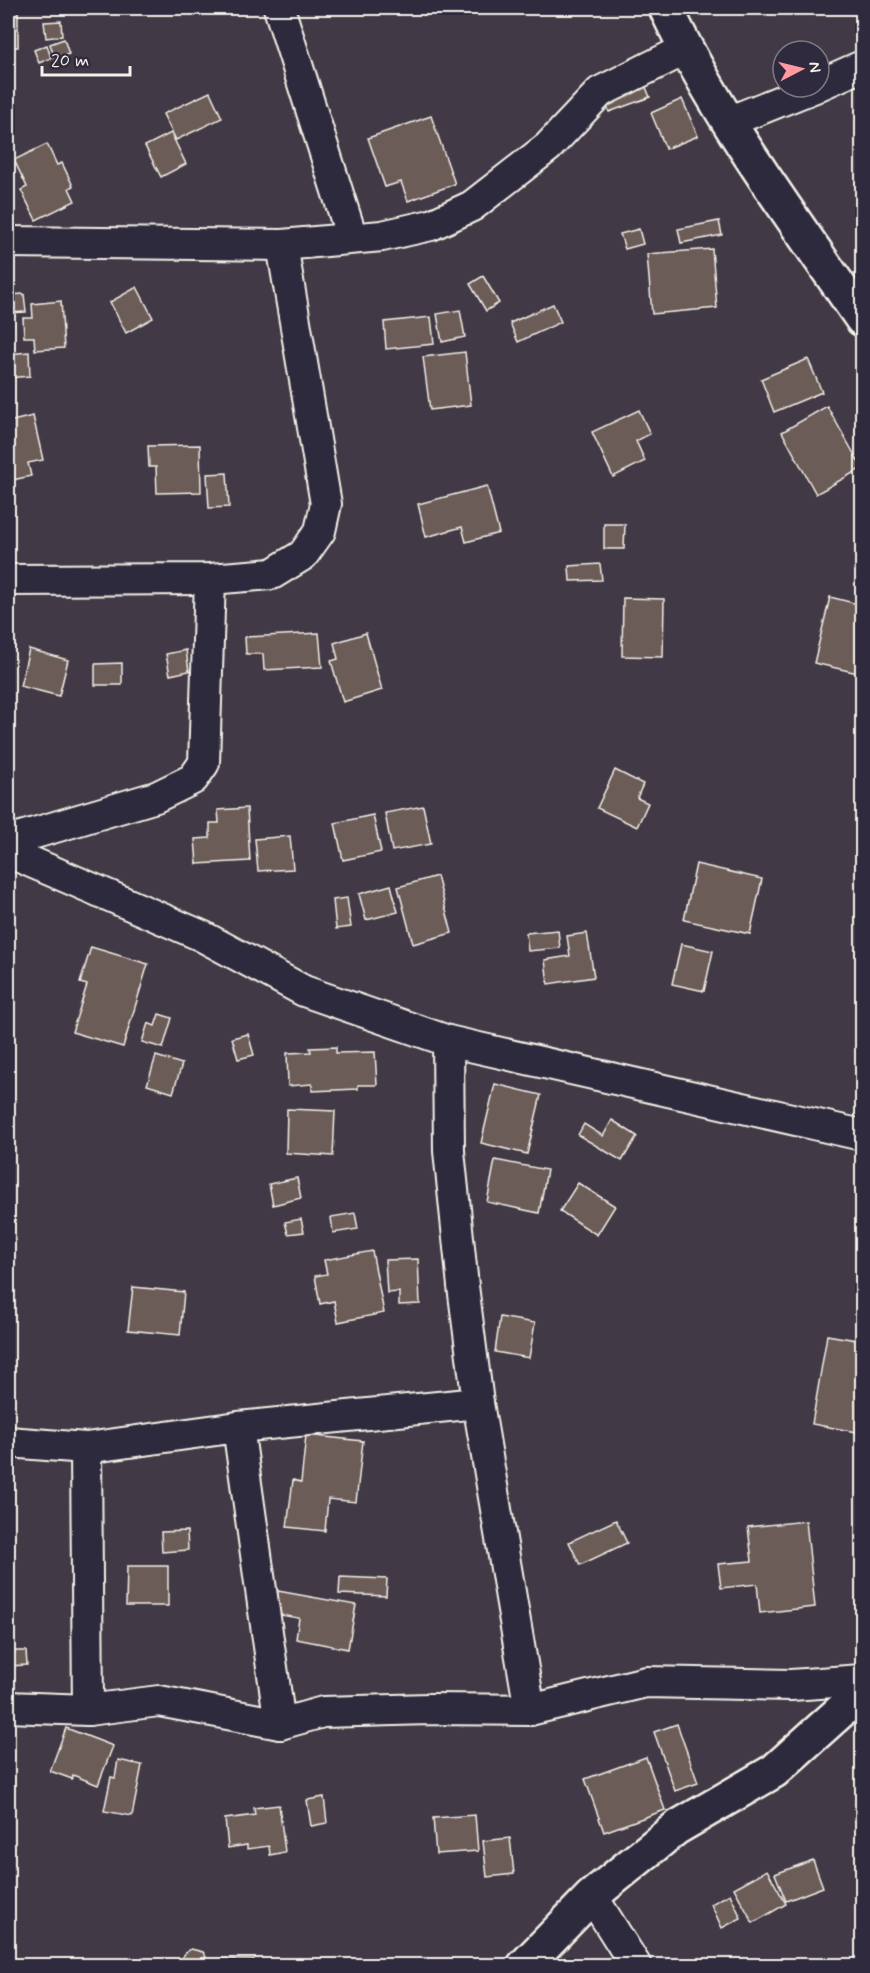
<svg xmlns="http://www.w3.org/2000/svg" width="870" height="1973" font-family="Mynerve,sans-serif">
  <style>
    .building { fill: #6c5c59; stroke: #f4f1e8; stroke-width: 1.5 }
    .lines { fill: none; stroke-linecap: round; stroke-linejoin: round }
    .minor-casing { stroke: #f4f1e8; stroke-width: 34 }
    .tertiary-casing { stroke: #f4f1e8; stroke-width: 38 }
    .minor { stroke: #2f2a3d; stroke-width: 30 }
    .tertiary { stroke: #2f2a3d; stroke-width: 33 }
  </style>
  <rect width="100%" height="100%" fill="#413945"/>
  <filter id="ink" filterUnits="userSpaceOnUse"><feTurbulence type="fractalNoise" baseFrequency=".0167" numOctaves="2"/><feDisplacementMap in="SourceGraphic" scale="12" xChannelSelector="R" yChannelSelector="G"/><feConvolveMatrix kernelMatrix="1 2 1 2 8 2 1 2 1" color-interpolation-filters="sRGB"/></filter>
  <g filter="url(#ink)">
    <g class="building">
      <rect x="8" y="8" width="10" height="39"/>
      <path d="M61,21L62,36L46,38L44,22Z"/>
      <path d="M64,39L69,54L55,59L50,44Z"/>
      <path d="M47,45L51,58L39,63L34,50Z"/>
      <path d="M645,85L650,97L609,112L605,99Z"/>
      <path d="M210,92L222,118L176,140L163,114Z"/>
      <path d="M682,99L698,136L666,149L651,113Z"/>
      <path d="M431,116L455,184L408,201L401,182L385,187L368,138Z"/>
      <path d="M171,133L186,164L161,177L145,146Z"/>
      <path d="M47,144L57,165L62,163L73,186L69,188L75,201L36,220L21,190L27,187L14,160Z"/>
      <path d="M719,221L722,235L681,243L678,229Z"/>
      <path d="M639,229L643,244L625,249L620,234Z"/>
      <path d="M712,249L717,308L652,314L647,254Z"/>
      <path d="M483,276L499,303L486,311L470,284Z"/>
      <path d="M137,287L153,318L126,333L110,302Z"/>
      <path d="M24,294L26,312L8,313V295Z"/>
      <path d="M61,301L64,348L35,350L34,337H24L23,318H33L32,304Z"/>
      <path d="M553,304L561,322L518,342L510,323Z"/>
      <path d="M460,310L465,337L442,342L437,314Z"/>
      <path d="M431,317L434,344L386,349L384,322Z"/>
      <path d="M29,352L30,376L8,378V354Z"/>
      <path d="M465,352L471,405L430,410L423,357Z"/>
      <path d="M808,359L822,392L774,412L761,379Z"/>
      <path d="M827,406L862,468L816,494L782,432Z"/>
      <path d="M639,410L650,434L636,441L645,461L613,477L592,432Z"/>
      <path d="M33,416L43,460L28,463L31,476L8,481V422Z"/>
      <path d="M200,445L201,492L157,493L156,467H149L148,446Z"/>
      <path d="M227,473L229,507L209,508L207,474Z"/>
      <path d="M487,486L499,533L466,542L462,527L426,537L418,504Z"/>
      <path d="M604,524H625L624,549H604Z"/>
      <path d="M600,564L602,580L570,581L569,566Z"/>
      <path d="M830,597L862,605V674L814,663Z"/>
      <path d="M623,598L664,599L663,657L622,656Z"/>
      <path d="M319,633L322,667L264,670L263,654H246L245,637Z"/>
      <path d="M366,633L382,690L343,702L331,661L338,659L334,643Z"/>
      <path d="M29,649L68,660L59,696L20,686Z"/>
      <path d="M186,650L189,671L170,675L166,654Z"/>
      <path d="M122,663V685H95V664Z"/>
      <path d="M615,770L643,784L637,798L648,803L637,827L597,808Z"/>
      <path d="M423,806L431,844L392,851L385,813Z"/>
      <path d="M247,808L250,861L197,864L195,839L210,838V823H219L218,810Z"/>
      <path d="M373,815L381,852L343,860L335,823Z"/>
      <path d="M290,836L293,869L258,871L255,839Z"/>
      <path d="M696,864L762,879L750,934L684,920Z"/>
      <path d="M437,876L452,933L413,944L398,887Z"/>
      <path d="M391,885L398,912L366,920L359,894Z"/>
      <path d="M347,898L351,927L336,929L333,900Z"/>
      <path d="M558,930L560,948L528,951L526,933Z"/>
      <path d="M587,933L594,977L548,984L545,960L570,956L567,936Z"/>
      <path d="M681,944L713,951L704,991L672,984Z"/>
      <path d="M91,947L148,964L123,1047L72,1032L87,985L80,983Z"/>
      <path d="M159,1014L172,1018L163,1048L142,1042L148,1023L155,1026Z"/>
      <path d="M248,1034L254,1055L238,1059L232,1038Z"/>
      <path d="M336,1047V1053L375,1052L377,1085H358V1089L312,1091V1084L288,1086L287,1053L311,1052L310,1048Z"/>
      <path d="M156,1056L182,1064L173,1093L147,1085Z"/>
      <path d="M495,1084L541,1095L527,1154L481,1143Z"/>
      <path d="M287,1109L335,1111L333,1156L286,1153Z"/>
      <path d="M612,1120L637,1136L622,1161L578,1135L584,1124L603,1136Z"/>
      <path d="M495,1160L547,1170L539,1213L487,1202Z"/>
      <path d="M297,1178L301,1198L273,1205L269,1184Z"/>
      <path d="M578,1183L615,1206L597,1235L560,1211Z"/>
      <path d="M355,1213L358,1229L333,1233L331,1217Z"/>
      <path d="M301,1219L304,1232L288,1234L285,1222Z"/>
      <path d="M372,1251L384,1313L338,1322L334,1301L320,1304L315,1276L327,1274L324,1260Z"/>
      <path d="M418,1259L420,1304L399,1305V1292L387,1293L385,1260Z"/>
      <path d="M133,1287L184,1292L180,1335L128,1330Z"/>
      <path d="M500,1317L535,1323L529,1358L495,1352Z"/>
      <path d="M827,1335L862,1341V1433L812,1424Z"/>
      <path d="M306,1435L363,1441L356,1502L328,1499L325,1531L287,1527L293,1480L301,1482Z"/>
      <path d="M616,1520L627,1543L580,1565L569,1542Z"/>
      <path d="M806,1521L815,1607L760,1613L757,1584L721,1588L718,1564L752,1561L748,1527Z"/>
      <path d="M187,1531L188,1550L162,1552L161,1532Z"/>
      <path d="M127,1566H168V1606H126Z"/>
      <path d="M340,1577L387,1579L386,1596L339,1594Z"/>
      <path d="M278,1591L356,1605L348,1649L296,1639L299,1618L274,1614Z"/>
      <path d="M8,1651H26L27,1665L8,1666Z"/>
      <path d="M677,1724L698,1783L675,1791L654,1732Z"/>
      <path d="M66,1728L113,1746L98,1785L73,1775L72,1779L50,1771Z"/>
      <path d="M646,1757L665,1810L604,1832L585,1779Z"/>
      <path d="M118,1760L142,1765L132,1816L104,1811L111,1777L115,1778Z"/>
      <path d="M324,1797L327,1823L311,1826L307,1800Z"/>
      <path d="M279,1805L285,1852L270,1855L269,1846L247,1849V1845L228,1848L225,1819L255,1815L254,1808Z"/>
      <path d="M475,1815L478,1851L436,1854L433,1818Z"/>
      <path d="M510,1838L514,1874L487,1877L483,1841Z"/>
      <path d="M813,1860L823,1887L786,1901L775,1874Z"/>
      <path d="M767,1870L786,1904L753,1923L734,1888Z"/>
      <path d="M730,1894L741,1918L722,1928L711,1904Z"/>
      <path d="M191,1949L203,1952L206,1957V1966H182V1959L185,1953Z"/>
      <path d="M212,1959L254,1960V1966H212Z"/>
    </g>
    <g class="lines">
      <defs>
        <g id="minor">
          <path d="M279,8L352,238"/>
          <path d="M819,85L862,66"/>
          <path d="M728,122L815,87"/>
          <path d="M8,242L282,245L382,236L431,225L472,206L548,147L600,92L686,49"/>
          <path d="M8,580L210,579L272,574L303,555L320,531L326,504L282,245"/>
          <path d="M8,841L156,797L193,779L204,763L210,579"/>
          <path d="M8,852L202,936L304,991L448,1041L862,1135"/>
          <path d="M448,1041L449,1151L463,1286L478,1403L530,1710"/>
          <path d="M238,1427L280,1724"/>
          <path d="M8,1442L86,1448L238,1427L478,1403"/>
          <path d="M86,1448L88,1710"/>
          <path d="M8,1707L88,1710L159,1701L280,1724L323,1712L429,1709L530,1710L646,1682L791,1685L862,1680"/>
          <path d="M592,1896L636,1966"/>
        </g>
        <g id="tertiary">
          <path d="M666,8C718,119 793,218 862,319"/>
          <path d="M524,1966L592,1896L676,1828L774,1771L862,1692"/>
        </g>
      </defs>
      <use href="#minor" class="minor-casing"/>
      <use href="#tertiary" class="tertiary-casing"/>
      <use href="#minor" class="minor"/>
      <use href="#tertiary" class="tertiary"/>
    </g>
  </g>
  <rect width="870" height="1973" fill="none" stroke="#2f2a3d" stroke-width="30"/>
  <rect x="15" y="15" width="840" height="1943" fill="none" stroke="#f4f1e8" stroke-width="2" filter="url(#ink)"/>
  <g transform="translate(801 69) rotate(83)"><circle r="28" fill="#2f2a3d" stroke="#7e7a81" stroke-width="1.5"/>
  <path d="M0-4.5L10 22L0 15L-10 22Z" fill="#ff9aa2"/>
  <text y="-9" font-size="16" font-weight="bold" text-anchor="middle" fill="#f4f1e8">N</text>
  </g>
  <path d="M42 66v9h88v-9" fill="none" stroke="#f4f1e8" stroke-width="3"/>
  <text x="51" y="66" font-size="18" fill="#f4f1e8" stroke="#2f2a3d" stroke-width="4.5" paint-order="stroke">20 m</text>
</svg>
